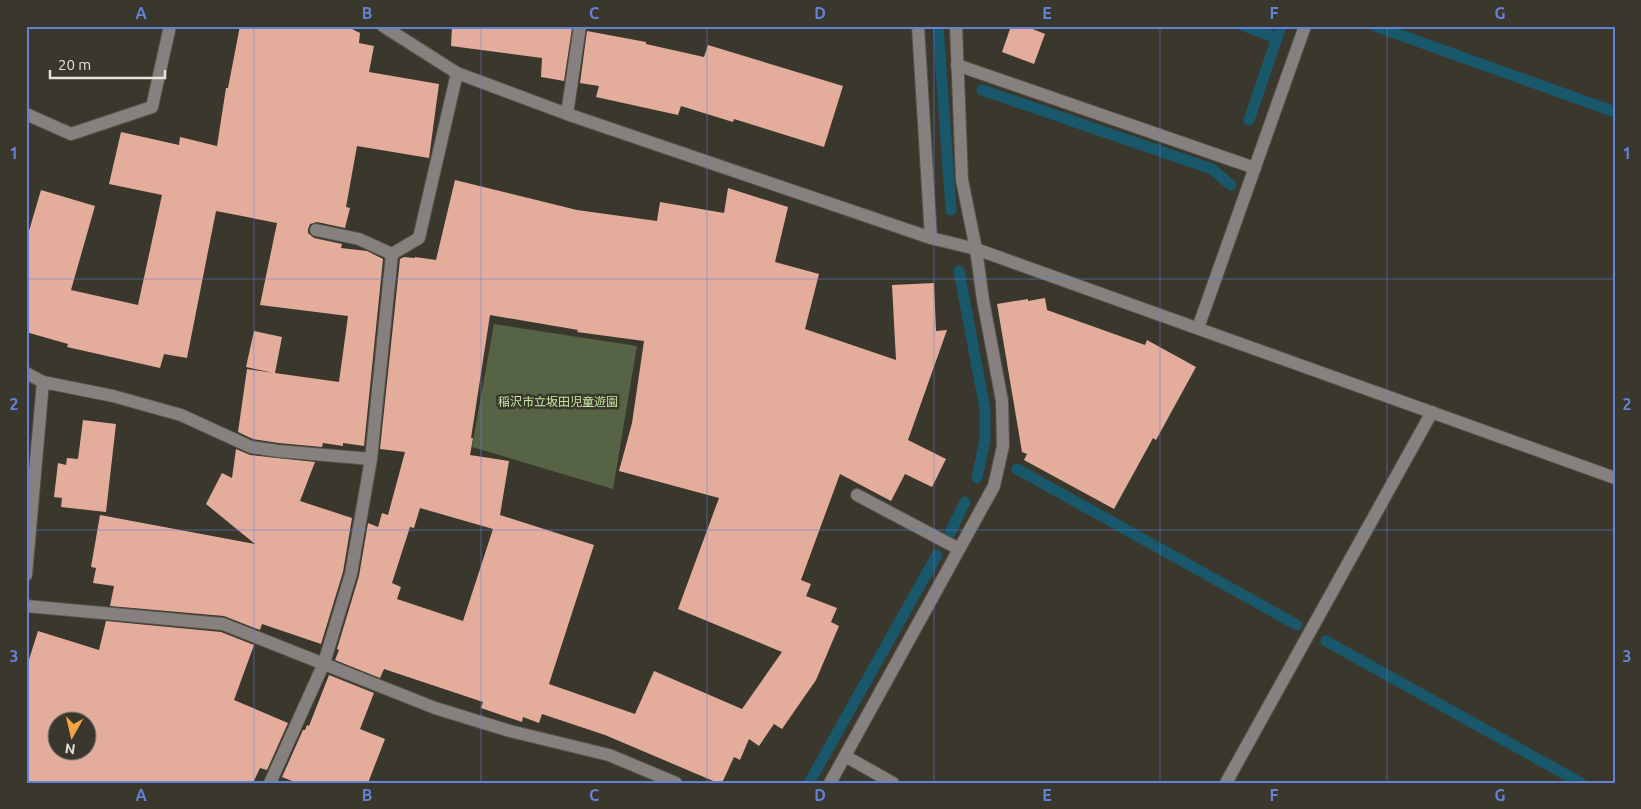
<svg xmlns="http://www.w3.org/2000/svg" width="1641" height="809" font-family="Ubuntu,'Noto Sans JP',sans-serif">
  <style>
    .green { fill: #566445 }
    .lines { fill: none; stroke-linecap: round; stroke-linejoin: round }
    .stream { stroke: #18586a; stroke-width: 11 }
    .building { fill: #e4ad9b; fill-rule: evenodd }
    .minor-casing { stroke: #555349; stroke-width: 14 }
    .minor { stroke: #86817e; stroke-width: 12 }
    .grid { fill: none; stroke: #6382da; stroke-width: 1; stroke-opacity: 0.55 }
    .labels { text-anchor: middle; stroke-width: 5; stroke-linejoin: round; paint-order: stroke }
    .park-label { font-size: 12px; fill: #c5e59e; stroke: #3a372d }
    .neatline { fill: none; stroke: #6382da; stroke-width: 2 }
    .grid-label { font-size: 16px; text-anchor: middle; font-weight: bold; fill: #6382da }
  </style>
  <rect width="100%" height="100%" fill="#3a372d"/>
  <path class="green" d="M494,324L637,346L613,489L472,447Z"/>
  <g class="lines">
    <g class="stream">
      <path d="M938,26L951,210"/>
      <path d="M1244,26L1277,38"/>
      <path d="M1375,26L1615,112"/>
      <path d="M982,90L1212,169L1231,185"/>
      <path d="M1249,120L1281,26"/>
      <path d="M959,271L985,409V440L977,478"/>
      <path d="M1017,469L1297,625"/>
      <path d="M950,533L965,502"/>
      <path d="M1326,641L1581,783"/>
      <path d="M809,783L937,555"/>
    </g>
  </g>
  <g class="building">
    <path d="M240,26H346L360,33L359,43L374,46L369,72L439,84L429,158L357,146L346,207L350,208L345,228L317,222L310,224L308,229V233L314,238L342,244L341,248L367,251L383,259L364,446L343,443V446L323,443L322,447L279,443L253,439L238,432L247,369L273,373L246,367L254,331L282,337L275,373L339,382L348,316L260,305L277,223L216,211L187,358L164,354L160,368L67,347L68,344L26,332V241L41,190L95,206L71,290L138,305L162,195L109,184L121,132L179,145L180,137L217,146L226,88H228Z"/>
    <path d="M452,26H563L572,28L564,81L541,77L542,58L451,46Z"/>
    <path d="M1011,26H1025L1045,34L1034,64L1002,52Z"/>
    <path d="M587,31L646,42V44L704,57L708,45L843,86L824,147L734,119L733,122L681,106L678,115L596,97L599,86L580,83Z"/>
    <path d="M455,180L577,210L657,221L660,202L724,213L728,188L788,207L775,262L819,274L805,329L896,360L892,285L934,283L936,331L947,330L908,440L946,459L932,487L905,474L891,501L840,474L801,580L811,584L806,596L837,608L831,622L839,626L816,680L782,729L774,724L759,746L749,739L740,760L734,757L722,783H718L605,735L542,714L539,723L523,717L522,722L481,708L483,702L384,669L380,678L335,660L339,650L337,649L359,576L368,523L378,527L382,513L388,515L405,452L380,449L400,259L404,257L415,258V257L436,260ZM490,315L578,330L577,332L644,341L632,423L619,471L719,498L678,609L782,652L742,709L654,671L635,714L549,684L594,545L500,515L509,461L470,455L473,438H471ZM420,508L493,529L463,621L397,599L401,587L392,583L410,527L414,528Z"/>
    <path d="M1045,298L1047,310L1145,345L1147,340L1196,367L1156,440L1153,438L1114,509L1024,460L1027,454L1022,452L997,304L1028,299V301Z"/>
    <path d="M83,420L116,424L106,512L61,507L62,498L54,497L58,463L66,465L67,458L78,459Z"/>
    <path d="M236,449L250,455L315,462L300,501L352,518L343,572L321,644L262,624L260,630L224,616L110,606L114,586L93,583L96,568L91,567L100,515L255,544L206,504L222,473L232,478Z"/>
    <path d="M106,621L221,632L254,645L234,700L288,723L267,770L260,768L253,783H26V669L38,631L99,650ZM58,722H88V752H58Z"/>
    <path d="M329,675L374,693L360,729L385,739L368,783H297L282,777L303,730H305L307,725L309,726Z"/>
  </g>
  <g class="lines">
    <defs>
      <g id="minor">
        <path d="M383,26L457,73L567,114L931,238L976,249L1615,478"/>
        <path d="M918,26L931,238"/>
        <path d="M957,65L1255,168"/>
        <path d="M26,114L71,134L152,107L170,26"/>
        <path d="M567,114L580,26"/>
        <path d="M316,230L359,239L392,254"/>
        <path d="M1198,328L1305,26"/>
        <path d="M26,373L43,382L26,575"/>
        <path d="M43,382L113,396L181,415L251,447L278,451L371,459"/>
        <path d="M857,495L959,549"/>
        <path d="M26,606L223,624L435,708L510,731L609,755L676,783"/>
        <path d="M845,756L893,783"/>
        <path d="M270,783L324,663L351,574L371,459L392,254L419,238L457,73"/>
        <path d="M830,783L994,486L1003,446L1002,401L983,300L976,249L962,180L956,26"/>
        <path d="M1226,783L1432,412"/>
      </g>
    </defs>
    <use href="#minor" class="minor-casing"/>
    <use href="#minor" class="minor"/>
  </g>
  <path class="grid" d="M254,26V783M481,26V783M707,26V783M934,26V783M1160,26V783M1387,26V783M26,279H1615M26,530H1615"/>
  <g class="labels">
    <g class="park-label">
      <text x="558" y="406">稲沢市立坂田児童遊園</text>
    </g>
  </g>
  <rect width="1641" height="809" fill="none" stroke="#3a372d" stroke-width="55"/>
  <g transform="translate(72 736) rotate(188)"><circle r="24" fill="#3a372d" stroke="#7e7c73"/>
  <path d="M0-4L9 19L0 12L-9 19Z" fill="#f6a246"/>
  <text y="-8" font-size="14" font-weight="bold" text-anchor="middle" fill="#e5e3dd">N</text>
  </g>
  <path d="M50 70v8h115v-8" fill="none" stroke="#e5e3dd" stroke-width="2.5"/>
  <text x="58" y="70" font-size="15" fill="#e5e3dd" stroke="#3a372d" stroke-width="4" paint-order="stroke">20 m</text>
  <rect x="28" y="28" width="1586" height="754" class="neatline"/>
  <g class="grid-label">
    <text x="141" y="19">A</text>
    <text x="367" y="19">B</text>
    <text x="594" y="19">C</text>
    <text x="820" y="19">D</text>
    <text x="1047" y="19">E</text>
    <text x="1274" y="19">F</text>
    <text x="1500" y="19">G</text>
    <text x="14" y="159">1</text>
    <text x="1627" y="159">1</text>
    <text x="14" y="410">2</text>
    <text x="1627" y="410">2</text>
    <text x="14" y="662">3</text>
    <text x="1627" y="662">3</text>
    <text x="141" y="801">A</text>
    <text x="367" y="801">B</text>
    <text x="594" y="801">C</text>
    <text x="820" y="801">D</text>
    <text x="1047" y="801">E</text>
    <text x="1274" y="801">F</text>
    <text x="1500" y="801">G</text>
  </g>
</svg>
